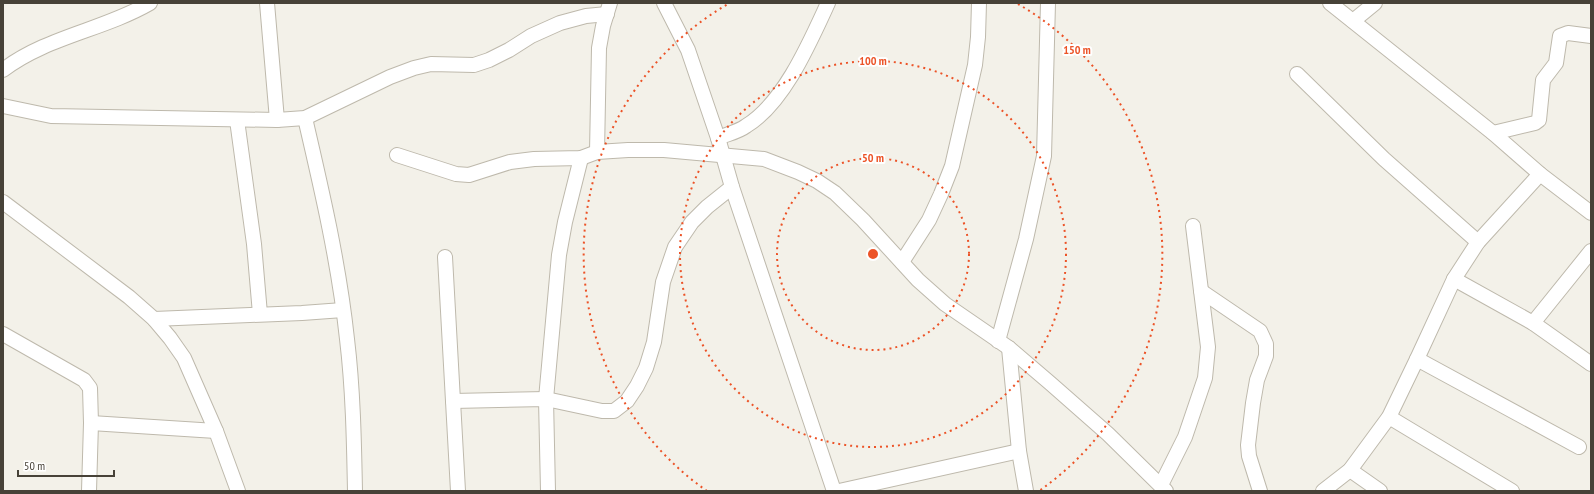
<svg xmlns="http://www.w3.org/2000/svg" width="1594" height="494" font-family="'PT Sans Narrow',sans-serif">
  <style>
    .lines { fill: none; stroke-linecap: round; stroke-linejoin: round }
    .street-casing { stroke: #beb9ac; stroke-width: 16 }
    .street { stroke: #fff; stroke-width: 14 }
    .ring { fill: none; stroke: #ec5327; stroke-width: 2; stroke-dasharray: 2 4 }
    .centre { fill: #ec5327; stroke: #fff; stroke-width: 2 }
    .ring-label { font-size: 12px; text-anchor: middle; font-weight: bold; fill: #ec5327; stroke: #fff; stroke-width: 4; stroke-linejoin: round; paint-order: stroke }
  </style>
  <rect width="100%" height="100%" fill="#f3f1e9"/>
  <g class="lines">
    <defs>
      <g id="street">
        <path d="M267,3L277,120"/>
        <path d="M664,3L688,50L718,138L732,187L834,491"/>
        <path d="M1330,3L1493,133L1540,174L1591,213"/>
        <path d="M1353,21L1375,3"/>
        <path d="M3,70C46,37 103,30 150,3"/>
        <path d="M1297,74L1384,159L1478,242"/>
        <path d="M3,106L51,116L277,120L305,118L390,77L414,68L431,64L474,65L489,60L509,50L531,36L560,23L586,16L607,14"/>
        <path d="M305,118C322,191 339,264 347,339C353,389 354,440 355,491"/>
        <path d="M237,120L254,244L260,314"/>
        <path d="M1493,133L1535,123L1539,120L1543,80L1556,63L1560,36L1568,33L1591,36"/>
        <path d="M718,138C727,134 738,132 746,126C784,103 810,42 828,3"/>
        <path d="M597,152L599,48L603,26L610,3"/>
        <path d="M397,155L456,174L469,175L510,162L534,159L581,158L597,152L628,150H664L764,159L798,172L817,181L835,193L863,220L918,280L945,304L1009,348L1050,383L1108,434L1166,491"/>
        <path d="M3,202L129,297L154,319L170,338L184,358L216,431L238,491"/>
        <path d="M445,257L458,491"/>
        <path d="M902,262L929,220L941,194L952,166L975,65L978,37L979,3"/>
        <path d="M1454,279L1533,323L1591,364"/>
        <path d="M1201,291L1260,331L1266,344V356L1257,380L1253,403L1248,445L1249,456L1260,491"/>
        <path d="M154,319L302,313L343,310"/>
        <path d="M1533,323L1591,251"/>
        <path d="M3,334L84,380L90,388L91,423L89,491"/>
        <path d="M998,341L1026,239L1044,156L1048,3"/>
        <path d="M1009,348L1019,451L1026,491"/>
        <path d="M1417,359L1579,447"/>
        <path d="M453,401L546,399L602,411H614L627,401L637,386L646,368L654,342L663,282L675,247L692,222L707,207L732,187"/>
        <path d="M1389,417L1512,491"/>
        <path d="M91,423L216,431"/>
        <path d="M1350,470L1380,491"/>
        <path d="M1161,485L1185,437L1205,378L1208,347L1193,226"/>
        <path d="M548,491L546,399L559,255L565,222L581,158"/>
        <path d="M839,491L1019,451"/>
        <path d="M1323,491L1350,470L1389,417L1417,359L1454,279L1478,242L1540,174"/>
      </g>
    </defs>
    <use href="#street" class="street-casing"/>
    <use href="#street" class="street"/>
  </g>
  <g class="ring">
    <circle cx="873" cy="254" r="96"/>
    <circle cx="873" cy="254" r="193"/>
    <path d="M707 491A289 289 0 0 1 728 4M1018 4A289 289 0 0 1 1039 491"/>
  </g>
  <circle cx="873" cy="254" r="6" class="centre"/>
  <g class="ring-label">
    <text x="1077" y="54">150 m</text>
    <text x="873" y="65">100 m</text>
    <text x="873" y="162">50 m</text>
  </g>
  <rect width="1594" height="494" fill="none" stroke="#474238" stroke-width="8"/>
  <path d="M18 470v6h96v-6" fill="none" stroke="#474238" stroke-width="2"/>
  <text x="24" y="470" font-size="12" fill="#474238" stroke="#ffffff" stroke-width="3" paint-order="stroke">50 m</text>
</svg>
